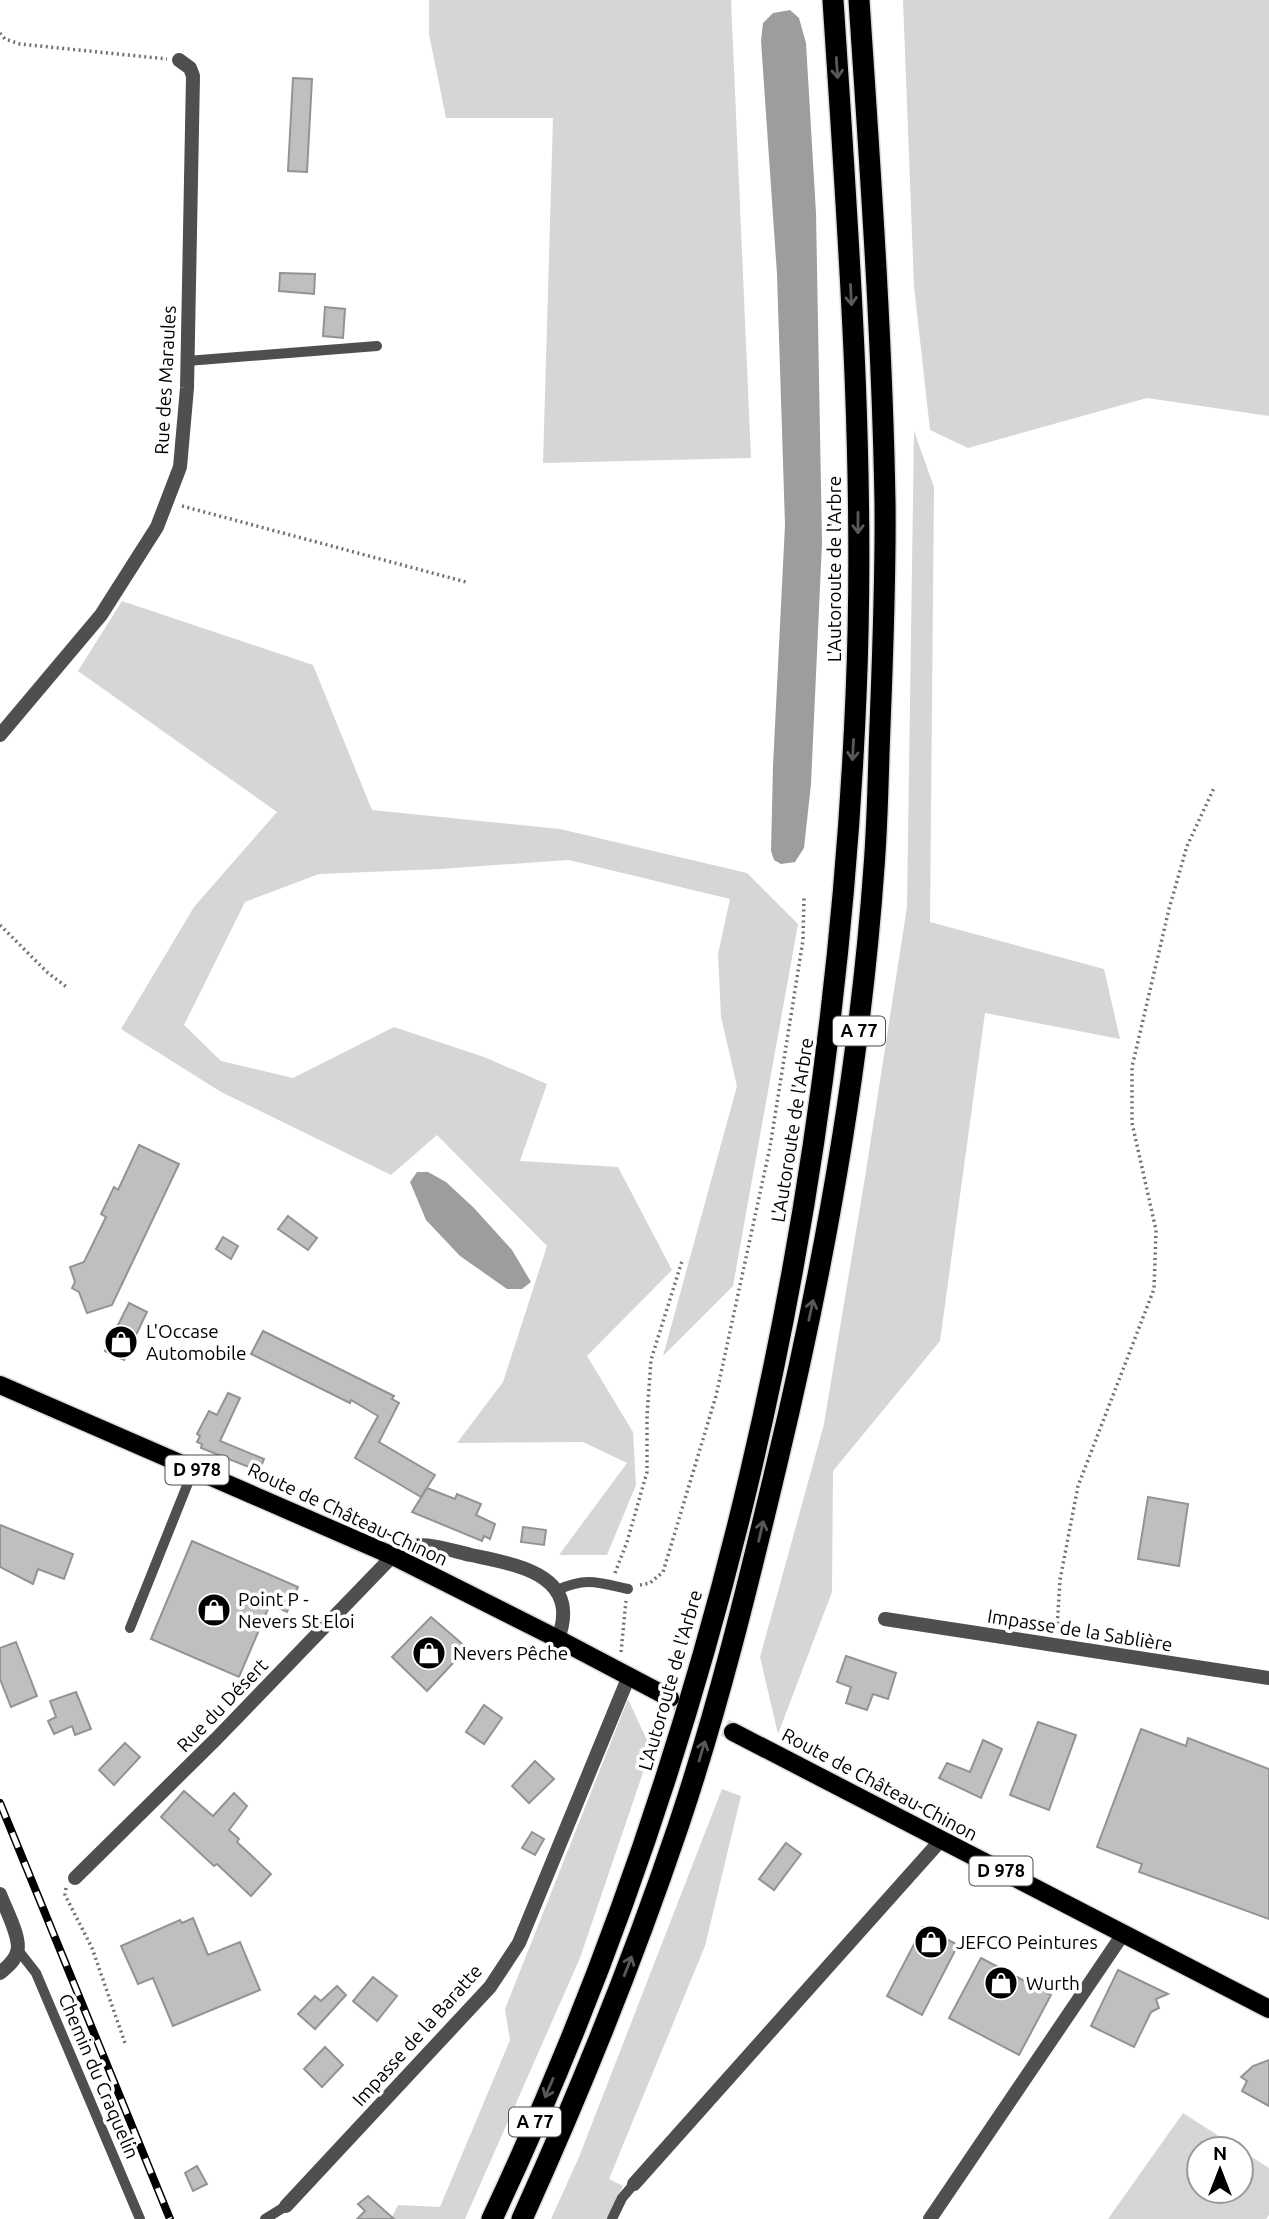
<svg xmlns="http://www.w3.org/2000/svg" width="1269" height="2219" font-family="Ubuntu,sans-serif">
  <style>
    .green { fill: #d6d6d6 }
    .water { fill: #9d9d9d }
    .building { fill: #bfbfbf; stroke: #939393; stroke-width: 2 }
    .lines { fill: none; stroke-linecap: round; stroke-linejoin: round }
    .primary-tunnel { stroke: #d9d9d9; stroke-width: 18; stroke-dasharray: 18 9; stroke-linecap: butt }
    .primary-casing { stroke: #dbdbdb; stroke-width: 21 }
    .motorway-casing { stroke: #dbdbdb; stroke-width: 24 }
    .path { stroke: #717171; stroke-width: 3.5; stroke-dasharray: 2 3.5; stroke-linecap: butt }
    .service { stroke: #4f4f4f; stroke-width: 10 }
    .minor { stroke: #4f4f4f; stroke-width: 14 }
    .primary { stroke: #000; stroke-width: 18 }
    .motorway { stroke: #000; stroke-width: 21 }
    .rail-casing { stroke: #000; stroke-width: 8 }
    .rail { stroke: #fff; stroke-width: 5; stroke-dasharray: 16; stroke-linecap: butt }
    .oneway { stroke: #595959 }
    .labels { text-anchor: middle; stroke-width: 7; stroke-linejoin: round; paint-order: stroke }
    .shield { fill: #fff; stroke: #4c4c4c; stroke-width: 2 }
    .shield-label { font-size: 18px; font-weight: bold; fill: #000 }
    .street-label { font-size: 19px; fill: #000; stroke: #fff }
    .poi-label { font-size: 19px; fill: #000; stroke: #fff; text-anchor: start }
  </style>
  <rect width="100%" height="100%" fill="#fff"/>
  <g class="green">
    <path d="M429,0H731L751,458L543,463L553,118H446L429,34Z"/>
    <path d="M903,0H1269V416L1147,398L968,448L930,430L914,286Z"/>
    <path d="M914,431L934,487L930,922L1104,969L1120,1039L985,1013L940,1341L833,1471L832,1592L778,1734L760,1657L824,1424L866,1171L907,907Z"/>
    <path d="M122,601L313,665L372,810L560,829L747,873L798,924L733,1286L663,1356L737,1086L721,1017L718,954L730,899L569,860L440,869L319,874L245,902L184,1025L221,1061L293,1078L394,1027L484,1057L547,1084L520,1161L618,1167L672,1270L587,1356L633,1432L636,1485L607,1555H559L627,1463L583,1442L457,1443L503,1382L547,1246L437,1135L391,1175L221,1092L121,1029L194,907L277,812L78,671Z"/>
    <path d="M628,1699L651,1749L580,1958L465,2219H391L398,2205L440,2207L510,2040L505,2009Z"/>
    <path d="M722,1789L741,1796L705,1946L609,2179L623,2186L607,2219H551L579,2157Z"/>
    <path d="M1183,2113L1239,2149H1199V2191H1241V2150L1269,2168V2215L1266,2219H1108Z"/>
  </g>
  <g class="water">
    <path d="M790,10L799,18L806,43L816,213L822,543L811,784L804,848L795,862L781,864L774,860L771,851L773,766L785,525L777,274L761,41L763,23L773,13Z"/>
    <path d="M417,1172H428L446,1182L474,1208L512,1250L531,1282L522,1289H507L460,1256L426,1220L410,1182Z"/>
  </g>
  <g class="building">
    <path d="M293,78L312,79L307,172L288,171Z"/>
    <path d="M280,273L315,274L314,294L279,291Z"/>
    <path d="M325,307L345,309L343,338L323,336Z"/>
    <path d="M139,1145L179,1164L112,1305L87,1313L79,1292L72,1288L75,1282L70,1267L84,1262L106,1217L101,1214L114,1187L118,1190Z"/>
    <path d="M288,1216L317,1238L308,1250L278,1229Z"/>
    <path d="M223,1237L238,1246L231,1259L216,1249Z"/>
    <path d="M129,1303L147,1312L124,1360L105,1351Z"/>
    <path d="M263,1331L394,1396L392,1399L399,1403L379,1442L435,1475L421,1497L355,1458L378,1416L351,1400L350,1403L251,1354Z"/>
    <path d="M228,1393L240,1398L220,1441L264,1459L259,1471L201,1448L202,1444L197,1442L200,1436L197,1434L209,1411L217,1415Z"/>
    <path d="M427,1488L455,1499L457,1494L481,1504L476,1515L495,1524L490,1539L484,1536L482,1541L412,1512Z"/>
    <path d="M1148,1497L1188,1504L1179,1566L1138,1559Z"/>
    <path d="M0,1525L73,1554L64,1579L38,1569L33,1584L0,1567Z"/>
    <path d="M523,1527L546,1530L544,1545L521,1542Z"/>
    <path d="M192,1541L298,1587L287,1612L270,1604L239,1677L151,1639Z"/>
    <path d="M431,1617L467,1648L427,1691L392,1657Z"/>
    <path d="M16,1642L37,1696L11,1707L0,1679V1648Z"/>
    <path d="M846,1656L896,1673L888,1699L873,1694L867,1710L846,1703L851,1687L837,1682Z"/>
    <path d="M76,1692L91,1729L75,1735L72,1726L54,1734L48,1721L56,1717L50,1701Z"/>
    <path d="M484,1705L502,1718L484,1744L466,1732Z"/>
    <path d="M1038,1722L1076,1735L1049,1810L1010,1795Z"/>
    <path d="M1141,1729L1186,1746L1188,1738L1269,1769V1919L1139,1872L1142,1864L1097,1847Z"/>
    <path d="M983,1740L1002,1749L981,1798L939,1778L947,1763L970,1772Z"/>
    <path d="M125,1743L140,1757L114,1785L99,1770Z"/>
    <path d="M535,1761L554,1779L529,1803L512,1786Z"/>
    <path d="M184,1791L213,1816L234,1793L247,1806L229,1830L239,1839L237,1842L271,1874L251,1896L217,1864L214,1866L161,1817Z"/>
    <path d="M532,1832L544,1839L535,1855L522,1848Z"/>
    <path d="M786,1843L801,1854L774,1890L759,1879Z"/>
    <path d="M193,1918L208,1955L240,1942L260,1990L173,2026L153,1978L138,1984L121,1946L180,1920L182,1923Z"/>
    <path d="M923,1927L958,1945L922,2015L887,1996Z"/>
    <path d="M981,1958L1051,1995L1019,2055L949,2018Z"/>
    <path d="M1118,1970L1168,1994L1156,1999L1159,2008L1151,2012L1134,2047L1091,2026Z"/>
    <path d="M373,1977L397,1996L377,2021L353,2001Z"/>
    <path d="M337,1986L346,1995L315,2029L298,2014L315,1996L321,2001Z"/>
    <path d="M325,2047L343,2065L322,2087L304,2069Z"/>
    <path d="M1269,2060V2106L1242,2091L1247,2081L1241,2077L1253,2066Z"/>
    <path d="M197,2166L207,2184L193,2191L185,2173Z"/>
    <path d="M368,2196L394,2219H357L365,2211L358,2204Z"/>
  </g>
  <g class="lines">
    <path class="primary-tunnel" d="M677,1702L733,1732"/>
    <defs>
      <g id="primary">
        <path d="M0,1385L393,1556L558,1639L670,1698"/>
        <path d="M733,1732L1269,2009"/>
      </g>
      <g id="motorway">
        <path d="M492,2219C716,1743 834,1220 856,696C866,464 848,231 833,0"/>
        <path d="M522,2219C580,2091 633,1960 678,1827C718,1708 748,1585 777,1463C824,1267 860,1068 874,867C877,829 878,791 879,753C882,669 886,585 885,502C882,334 870,167 859,0"/>
      </g>
    </defs>
    <use href="#primary" class="primary-casing"/>
    <use href="#motorway" class="motorway-casing"/>
    <g class="path">
      <path d="M0,33L5,39L20,44L167,59"/>
      <path d="M182,506L466,582"/>
      <path d="M0,925L48,973L68,988"/>
      <path d="M615,1573L627,1542L647,1472V1416L651,1360L682,1261"/>
      <path d="M640,1585L650,1583L663,1572L716,1396L770,1147L803,940L804,896"/>
      <path d="M1057,1629L1060,1580L1078,1486L1154,1289L1156,1230L1132,1123V1067L1169,909L1187,846L1214,788"/>
      <path d="M621,1652L626,1601"/>
      <path d="M66,1888L65,1895L92,1948L126,2046"/>
    </g>
    <g class="service">
      <path d="M187,361L377,346"/>
      <path d="M557,1590C586,1577 597,1582 628,1589"/>
      <path d="M130,1628L194,1468"/>
      <path d="M18,1950L36,1973L140,2219"/>
      <path d="M265,2219L286,2206"/>
      <path d="M612,2219L622,2198L634,2184"/>
    </g>
    <g class="minor">
      <path d="M0,735L101,615L157,527L180,467L187,388L193,76L190,68L179,60"/>
      <path d="M885,1619L1269,1678"/>
      <path d="M75,1878L216,1739L386,1563C393,1556 402,1547 412,1546C431,1543 453,1551 471,1555C517,1565 582,1574 558,1639"/>
      <path d="M0,1894C5,1908 22,1939 17,1952C15,1961 7,1967 0,1973"/>
      <path d="M634,2184L941,1840"/>
      <path d="M286,2206L490,1987L519,1943L629,1676"/>
      <path d="M930,2219L1123,1934"/>
    </g>
    <use href="#primary" class="primary"/>
    <use href="#motorway" class="motorway"/>
    <defs>
      <path id="rail" d="M0,1803L170,2219"/>
    </defs>
    <use href="#rail" class="rail-casing"/>
    <use href="#rail" class="rail"/>
  </g>
  <defs><path id="oneway-shaft" d="M-6 0H5M1.5-3L5.5 0L1.5 3" fill="none" stroke-width="1.6" stroke-linecap="round" stroke-linejoin="round" transform="scale(1.75)"/></defs>
  <g class="oneway">
    <use href="#oneway-shaft" transform="translate(837 68) rotate(86)"/>
    <use href="#oneway-shaft" transform="translate(851 295) rotate(87)"/>
    <use href="#oneway-shaft" transform="translate(858 523) rotate(90)"/>
    <use href="#oneway-shaft" transform="translate(853 750) rotate(93)"/>
    <use href="#oneway-shaft" transform="translate(811 1310) rotate(-78)"/>
    <use href="#oneway-shaft" transform="translate(761 1531) rotate(-77)"/>
    <use href="#oneway-shaft" transform="translate(702 1751) rotate(-73)"/>
    <use href="#oneway-shaft" transform="translate(628 1966) rotate(-69)"/>
    <use href="#oneway-shaft" transform="translate(549 2088) rotate(113)"/>
  </g>
  <defs>
    <symbol id="shop-disc" viewBox="-11 -11 22 22"><circle r="9.5" fill="#000" stroke="#fff"/><path d="M-5-2.5h2.3a2.7 3.5 0 0 1 5.4 0H5L5.5 6h-11ZM-1.5-2.5h3a1.5 2.3 0 0 0-3 0Z" fill="#fff"/></symbol>
  </defs>
  <g fill-rule="evenodd">
    <use href="#shop-disc" x="102" y="1323" width="38" height="38"/>
    <use href="#shop-disc" x="195" y="1591" width="38" height="38"/>
    <use href="#shop-disc" x="410" y="1634" width="38" height="38"/>
    <use href="#shop-disc" x="912" y="1923" width="38" height="38"/>
    <use href="#shop-disc" x="982" y="1964" width="38" height="38"/>
  </g>
  <g class="labels">
    <g class="shield">
      <rect x="833" y="1016.5" width="52" height="29" rx="5"/>
      <rect x="165.5" y="1455.5" width="63" height="29" rx="5"/>
      <rect x="969.5" y="1856.5" width="63" height="29" rx="5"/>
      <rect x="509" y="2107.5" width="52" height="29" rx="5"/>
    </g>
    <g class="shield-label">
      <text x="859" y="1037">A 77</text>
      <text x="197" y="1476">D 978</text>
      <text x="1001" y="1877">D 978</text>
      <text x="535" y="2128">A 77</text>
    </g>
    <g class="street-label">
      <text transform="translate(165 380) rotate(-87)" y="7">Rue des Maraules</text>
      <text transform="translate(834 569) rotate(-90)" y="7">L'Autoroute de l'Arbre</text>
      <text transform="translate(792 1130) rotate(-81)" y="7">L'Autoroute de l'Arbre</text>
      <text transform="translate(348 1514) rotate(25)" y="7">Route de Château-Chinon</text>
      <text transform="translate(1080 1630) rotate(9)" y="7">Impasse de la Sablière</text>
      <text transform="translate(670 1680) rotate(-74)" y="7">L'Autoroute de l'Arbre</text>
      <text transform="translate(222 1705) rotate(-46)" y="7">Rue du Désert</text>
      <text transform="translate(880 1784) rotate(28)" y="7">Route de Château-Chinon</text>
      <text transform="translate(417 2035) rotate(-48)" y="7">Impasse de la Baratte</text>
      <text transform="translate(99 2076) rotate(67)" y="7">Chemin du Craquelin</text>
    </g>
    <g class="poi-label">
      <text x="146" y="1338">L'Occase<tspan x="146" dy="22">Automobile</tspan></text>
      <text x="238" y="1606">Point P -<tspan x="238" dy="22">Nevers St Eloi</tspan></text>
      <text x="453" y="1660">Nevers Pêche</text>
      <text x="956" y="1949">JEFCO Peintures</text>
      <text x="1026" y="1990">Wurth</text>
    </g>
  </g>
  <g transform="translate(1220 2170)"><circle r="33" fill="#ffffff" stroke="#999999" stroke-width="2"/>
  <path d="M0-5L12 26L0 18L-12 26Z" fill="#000000"/>
  <text y="-10" font-size="19" font-weight="bold" text-anchor="middle" fill="#000000">N</text>
  </g>
</svg>
